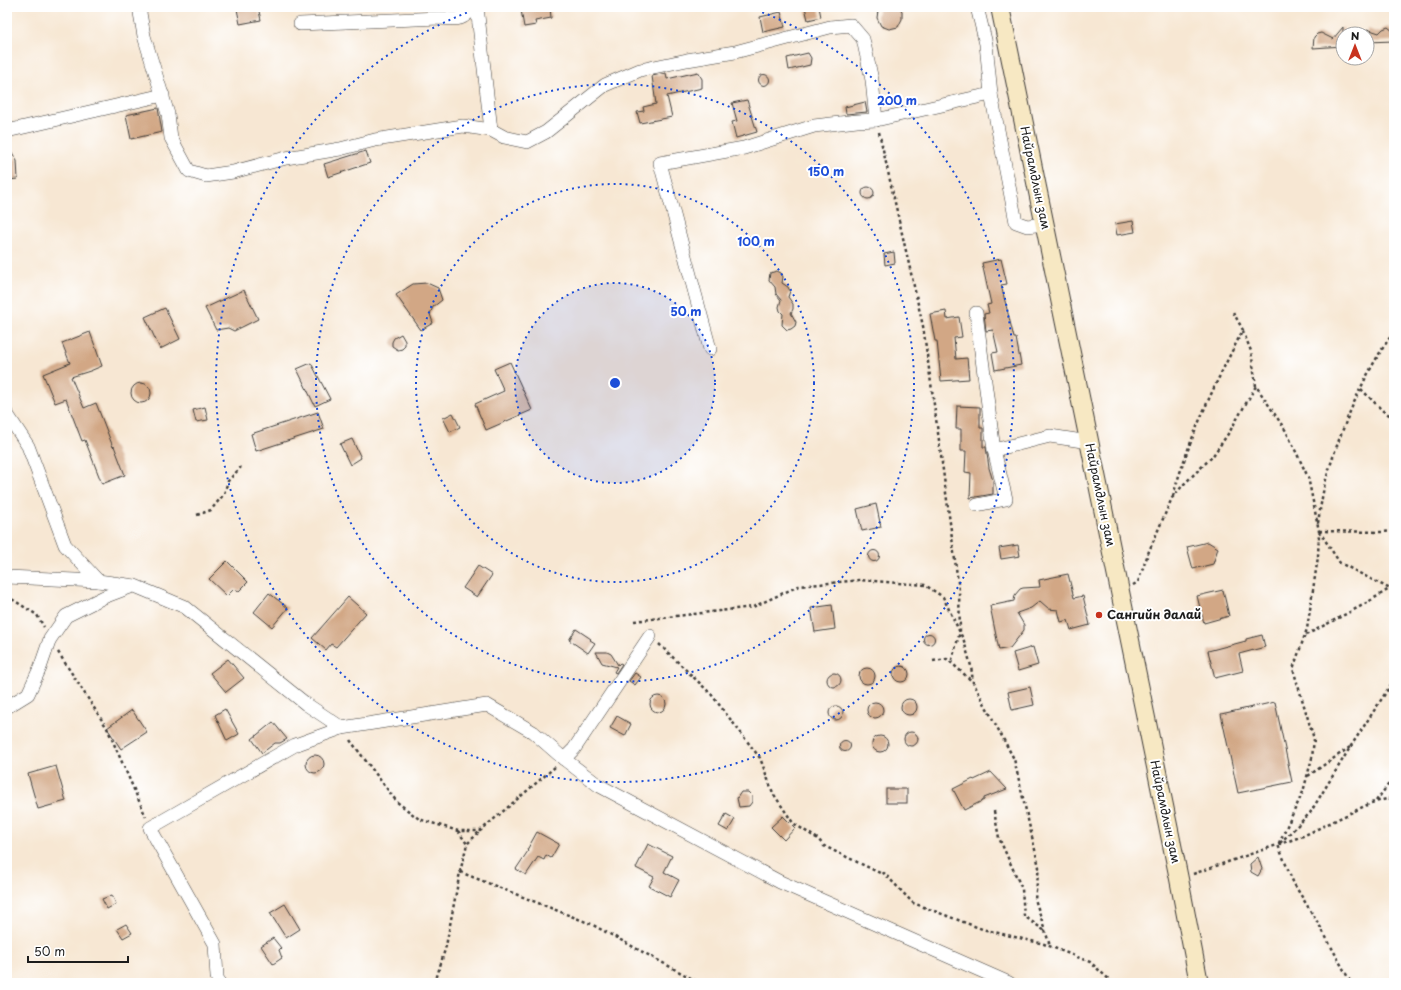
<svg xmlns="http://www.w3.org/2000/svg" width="1401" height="990" font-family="'Playpen Sans',sans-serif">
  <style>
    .building { fill: #d2a785 }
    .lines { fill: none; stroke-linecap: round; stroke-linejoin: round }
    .street-casing { stroke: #3d3a37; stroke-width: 14 }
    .secondary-casing { stroke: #3d3a37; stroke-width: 20 }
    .path { stroke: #3d3a37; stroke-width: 2.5; stroke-dasharray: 3 3; stroke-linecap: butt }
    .street { stroke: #fff; stroke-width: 13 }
    .secondary { stroke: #f7e8c3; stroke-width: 18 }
    .ring { fill: none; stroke: #1d4ed8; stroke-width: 2; stroke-dasharray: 2 4 }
    .poi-dot { fill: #c8321e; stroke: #fff; stroke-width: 1.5 }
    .labels { text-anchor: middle; stroke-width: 4; stroke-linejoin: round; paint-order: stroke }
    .street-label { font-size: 12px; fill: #1c1c1c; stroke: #fff }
    .poi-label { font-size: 12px; font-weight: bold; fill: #1c1c1c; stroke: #fff; text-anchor: start }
    .centre { fill: #1d4ed8; stroke: #fff; stroke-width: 2 }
    .ring-label { font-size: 12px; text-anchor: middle; font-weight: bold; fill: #1d4ed8; stroke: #fff; stroke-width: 4; stroke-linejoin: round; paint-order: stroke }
  </style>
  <rect width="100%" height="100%" fill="#fff"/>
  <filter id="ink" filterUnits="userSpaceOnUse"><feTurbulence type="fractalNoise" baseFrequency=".025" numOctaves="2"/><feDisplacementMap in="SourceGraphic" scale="8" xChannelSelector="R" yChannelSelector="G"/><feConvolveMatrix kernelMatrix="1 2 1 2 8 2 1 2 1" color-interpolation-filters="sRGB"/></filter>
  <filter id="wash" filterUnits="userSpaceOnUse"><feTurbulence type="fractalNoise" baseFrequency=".012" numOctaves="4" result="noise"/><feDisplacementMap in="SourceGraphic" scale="16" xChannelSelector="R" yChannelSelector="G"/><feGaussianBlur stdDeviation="0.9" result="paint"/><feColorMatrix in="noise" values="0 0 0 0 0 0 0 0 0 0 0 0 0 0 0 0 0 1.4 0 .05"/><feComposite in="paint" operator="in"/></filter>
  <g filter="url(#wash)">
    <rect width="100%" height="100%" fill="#f7e7d3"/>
    <g id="blocks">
      <g class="building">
        <path d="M248,7H258L261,20L240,24L237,9Z"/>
        <path d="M530,7H550L551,18L535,21L536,25L524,27L521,10L530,9Z"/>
        <path d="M805,7H819L821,17L808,20Z"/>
        <path d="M881,7H899L902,11V19L898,27L889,29L881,26L877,18L878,10Z"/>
        <path d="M781,12L785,27L763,32L760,17Z"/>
        <path d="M1343,27V46L1313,48L1314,37L1317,34L1321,33L1333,39Z"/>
        <path d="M1388,27L1394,32V41L1367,42V29L1379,33L1383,29Z"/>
        <path d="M808,53L811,58L810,65L789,70L787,58Z"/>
        <path d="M698,72L702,79V88L667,96L672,117L640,123L637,112L644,111L643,107L656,104L652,76L666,73L667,79Z"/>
        <circle cx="764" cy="80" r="5.5"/>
        <path d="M747,100L757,132L736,138L732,122L737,121L732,103Z"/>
        <path d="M865,102L867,112L846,114L845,107Z"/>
        <path d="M158,108L162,132L131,139L126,115Z"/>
        <path d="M7,144L17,161L18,179L7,180Z"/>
        <path d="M366,151L370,163L328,177L324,164Z"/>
        <circle cx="868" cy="193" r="6"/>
        <path d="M1133,221L1135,232L1117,235L1115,224Z"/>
        <path d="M894,252L895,263L885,265L884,254Z"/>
        <path d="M1001,259L1007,284L1001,285L1014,338H1016L1021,365L995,370L992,353L998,352L993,330L986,331L984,314L989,313L987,305L991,304L982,263Z"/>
        <path d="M777,271L781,273L783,277L782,283L788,287L790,291L788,297L793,304V309L791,313L796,322L795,326L791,329L787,330L782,325L783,314L780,311L779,307L781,300L776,294L775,287L769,280L770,273Z"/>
        <path d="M427,283L438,288L442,300L433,307L430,314L433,323L421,330L396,295L413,284Z"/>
        <path d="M244,290L258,319L234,331L228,328L216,330L205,308Z"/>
        <path d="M165,308L180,339L160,349L145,317Z"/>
        <path d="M946,311L947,319L959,317L962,337L954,338L956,359L967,358L969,379L941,381L937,341H935L930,314Z"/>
        <path d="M90,332L102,366L90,371L71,377L84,408L96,403L113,447L114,446L125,475L102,484L85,440L82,441L66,399L55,403L43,374L70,363L62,343Z"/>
        <path d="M401,334L405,341V346L402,349L398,350L392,346V342L394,338Z"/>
        <path d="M510,362L532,410L486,430L475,404L504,391L494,369Z"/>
        <path d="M311,363L330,399L315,406L297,369Z"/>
        <circle cx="141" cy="393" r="10"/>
        <path d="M957,406L980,407V428H983V447H986L989,468L993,481V494L970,498L971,473L965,472L966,451H961V429H956Z"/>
        <path d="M205,407L208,420L196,422L193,410Z"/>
        <path d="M318,412L324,429L256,451L251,434Z"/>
        <path d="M453,413L460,427L450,432L443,418Z"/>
        <path d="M352,439L361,458L350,465L340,444Z"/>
        <path d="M876,504L881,527L862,531L857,509Z"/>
        <path d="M1208,542L1218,548L1213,564L1193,569L1187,547Z"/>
        <path d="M1018,545L1020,556L1001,559L999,548Z"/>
        <circle cx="874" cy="556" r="5.5"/>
        <path d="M227,561L248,582L239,591L234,589L227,596L209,579Z"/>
        <path d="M478,566L492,575L477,597L463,588Z"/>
        <path d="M1068,574L1074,598L1083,596L1090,625L1071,630L1068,620L1061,622L1058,610L1049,609L1040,601L1031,608L1017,613L1024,625V630L1010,648L999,650L990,606L1014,601L1015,595L1020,589L1023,588L1040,587L1039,580Z"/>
        <path d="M1223,590L1229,616L1204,623L1197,596Z"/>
        <path d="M269,593L288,608L272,627L254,612Z"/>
        <path d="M348,597L366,613L336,647L331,644L326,650L312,638Z"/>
        <path d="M832,605L835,629L815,632L811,608Z"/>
        <path d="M576,629L591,639L590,640L595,643L588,653L569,640Z"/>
        <circle cx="929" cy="639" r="5.5"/>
        <path d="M1262,635L1265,647L1239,654L1243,671L1215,678L1208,651L1246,641V639Z"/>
        <path d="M1033,647L1038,665L1018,671L1013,653Z"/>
        <path d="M596,652H607L611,654L618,665L620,663L622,664L616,673L614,672L617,667L602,663Z"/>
        <path d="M228,659L244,678L226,692L210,673Z"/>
        <circle cx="901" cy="674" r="8"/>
        <circle cx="867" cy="676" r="8"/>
        <circle cx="834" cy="680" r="7"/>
        <path d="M635,673L641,677L635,685L629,681Z"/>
        <path d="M1030,687L1034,705L1012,710L1008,692Z"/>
        <circle cx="658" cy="704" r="8"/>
        <circle cx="909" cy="707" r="8"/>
        <circle cx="875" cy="710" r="8"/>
        <path d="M1275,702L1292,782L1238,793L1221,714Z"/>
        <circle cx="836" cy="713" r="7"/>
        <path d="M225,709L239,734L227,741L215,715Z"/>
        <path d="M132,710L147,732L121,749L107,728Z"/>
        <path d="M617,716L631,724L625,736L610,728Z"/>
        <path d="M273,722L287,739L280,743H275L262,753L252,739Z"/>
        <circle cx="911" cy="739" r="7"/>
        <circle cx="880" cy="744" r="8"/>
        <circle cx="845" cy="746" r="5.5"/>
        <circle cx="315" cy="764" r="9"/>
        <path d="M56,766L66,801L38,809L28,774Z"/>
        <path d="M991,772L1007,789L984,798V800L964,810L953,789L973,779L974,780Z"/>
        <rect x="886" y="789" width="21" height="14"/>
        <path d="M741,792H748L752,796V802L749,806L739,807L737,798Z"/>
        <path d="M726,814L735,819L728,831L719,826Z"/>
        <path d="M783,816L795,828L784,840L771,827Z"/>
        <path d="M537,832L559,844L551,858L546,855L544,860L538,857L526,875L516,869L528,851L527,850Z"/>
        <path d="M648,844L672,856L664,872L679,880L670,897L649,886L654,877L636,868Z"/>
        <path d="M1258,857L1262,869L1258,876L1251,872L1250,864Z"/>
        <path d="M112,895L116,904L107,909L102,899Z"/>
        <path d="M285,904L300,929L286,938L270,913Z"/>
        <path d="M126,924L132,933L123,938L117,929Z"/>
        <path d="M273,938L281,948L279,950L282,958L273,964L261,946Z"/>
      </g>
    </g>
  </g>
  <g filter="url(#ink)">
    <use href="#blocks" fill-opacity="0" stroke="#3d3a37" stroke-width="1"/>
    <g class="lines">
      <defs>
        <g id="street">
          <path d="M139,7L144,36L168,114L171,138L189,171L206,176L233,172L286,158L340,149L375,140L463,126L491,130L504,137L527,142L546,132L605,85L640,70L687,60L735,52L830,27L851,25L863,39L872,80L876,120"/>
          <path d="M477,7L491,130"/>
          <path d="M977,7L986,44L991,94L1016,222L1027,226L1044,224"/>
          <path d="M300,24L439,18C458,19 461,22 474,7"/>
          <path d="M7,131L163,95"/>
          <path d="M976,313L994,450L1006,499L977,505"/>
          <path d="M710,349L660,163L744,148L814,126L857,121L876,120L991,94"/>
          <path d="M7,414L28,446L65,545L98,581"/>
          <path d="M994,450L1050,436L1089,442"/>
          <path d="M7,577L98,581L135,586L185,607L306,704L342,728L487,705L533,732L564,759L598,785L780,882L1009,983"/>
          <path d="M7,707L28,694L40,668L50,639L66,616L104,597L133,586"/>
          <path d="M564,759L574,749L650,636"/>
          <path d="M219,983L217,977L215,944L150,828L295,745L342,728"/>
        </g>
        <path id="secondary" d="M1000,7L1179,879L1199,983"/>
      </defs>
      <use href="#street" class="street-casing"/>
      <use href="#secondary" class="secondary-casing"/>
      <g class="path">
        <path d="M879,132L923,326L938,433L959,590L960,632L951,663"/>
        <path d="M1243,331L1251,351L1256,386"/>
        <path d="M1361,389L1383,411L1394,418"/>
        <path d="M1173,496C1189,438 1215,383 1243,330L1233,312"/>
        <path d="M197,515L211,510L224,494L228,481L241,467"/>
        <path d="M1318,523C1320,510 1322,496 1325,483C1339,434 1363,373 1394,332"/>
        <path d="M1319,531L1340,563L1394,591"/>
        <path d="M1319,531L1382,532L1394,531"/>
        <path d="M1133,585L1138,582L1149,551L1172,498L1184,484L1212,457L1230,431L1256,386L1286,431L1308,477L1319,531L1318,557L1307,629L1293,669L1314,739L1312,758L1303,792L1278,845L1294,884L1321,928L1351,983"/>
        <path d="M7,596L37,615L44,627"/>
        <path d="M634,621L753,607L799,586L860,580L925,585L943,597L964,641L971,666L973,682L1014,759L1039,867L1035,899L1050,946"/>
        <path d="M1306,635L1363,605L1394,586"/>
        <path d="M659,644L711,694L760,758L773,793L793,823L818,839L824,846L882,874L884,873L913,903L982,929L1044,944L1090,962L1113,983"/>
        <path d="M58,652L107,728L146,817"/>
        <path d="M933,661L947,659L973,682"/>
        <path d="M350,740L397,802L419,819L458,831H480L555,767"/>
        <path d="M1308,776L1350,747"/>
        <path d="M1376,801L1394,777"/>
        <path d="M994,811L999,838L1022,889L1024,916L1045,931"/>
        <path d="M458,831L467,844"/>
        <path d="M1280,843L1310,813L1351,746L1394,680"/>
        <path d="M460,872L591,924L700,983"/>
        <path d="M1193,874L1303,836L1371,803L1394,797"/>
        <path d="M435,983L446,946L460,872L467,844L480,831"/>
      </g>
      <use href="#street" class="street"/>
      <use href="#secondary" class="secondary"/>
    </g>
  </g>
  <circle cx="615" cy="383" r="100" fill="#1d4ed8" fill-opacity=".12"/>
  <g class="ring">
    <circle cx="615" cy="383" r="100"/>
    <circle cx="615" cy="383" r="199"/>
    <circle cx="615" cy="383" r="299"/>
    <path d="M751 8A399 399 0 1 1 479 8"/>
  </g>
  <circle class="poi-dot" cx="1099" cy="615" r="4"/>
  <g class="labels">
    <g class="street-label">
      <text transform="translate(1035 178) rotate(78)" y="4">Найрамдлын зам</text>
      <text transform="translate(1100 495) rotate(78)" y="4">Найрамдлын зам</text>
      <text transform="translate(1165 812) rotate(78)" y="4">Найрамдлын зам</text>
    </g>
    <g class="poi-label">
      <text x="1107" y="619">Сангийн далай</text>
    </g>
  </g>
  <circle cx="615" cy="383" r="6" class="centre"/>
  <g class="ring-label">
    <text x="897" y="105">200 m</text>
    <text x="826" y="176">150 m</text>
    <text x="756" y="246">100 m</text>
    <text x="686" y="316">50 m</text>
  </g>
  <rect width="1401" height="990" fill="none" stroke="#fff" stroke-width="24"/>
  <g transform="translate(1355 46)"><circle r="19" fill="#ffffff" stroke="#a4a4a4"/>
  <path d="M0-3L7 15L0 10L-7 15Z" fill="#c8321e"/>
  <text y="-6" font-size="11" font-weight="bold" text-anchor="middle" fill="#1c1c1c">N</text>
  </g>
  <path d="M28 956v6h100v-6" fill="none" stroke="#1c1c1c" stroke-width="2"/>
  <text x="34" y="956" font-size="12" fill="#1c1c1c" stroke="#ffffff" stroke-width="3" paint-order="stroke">50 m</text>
</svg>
